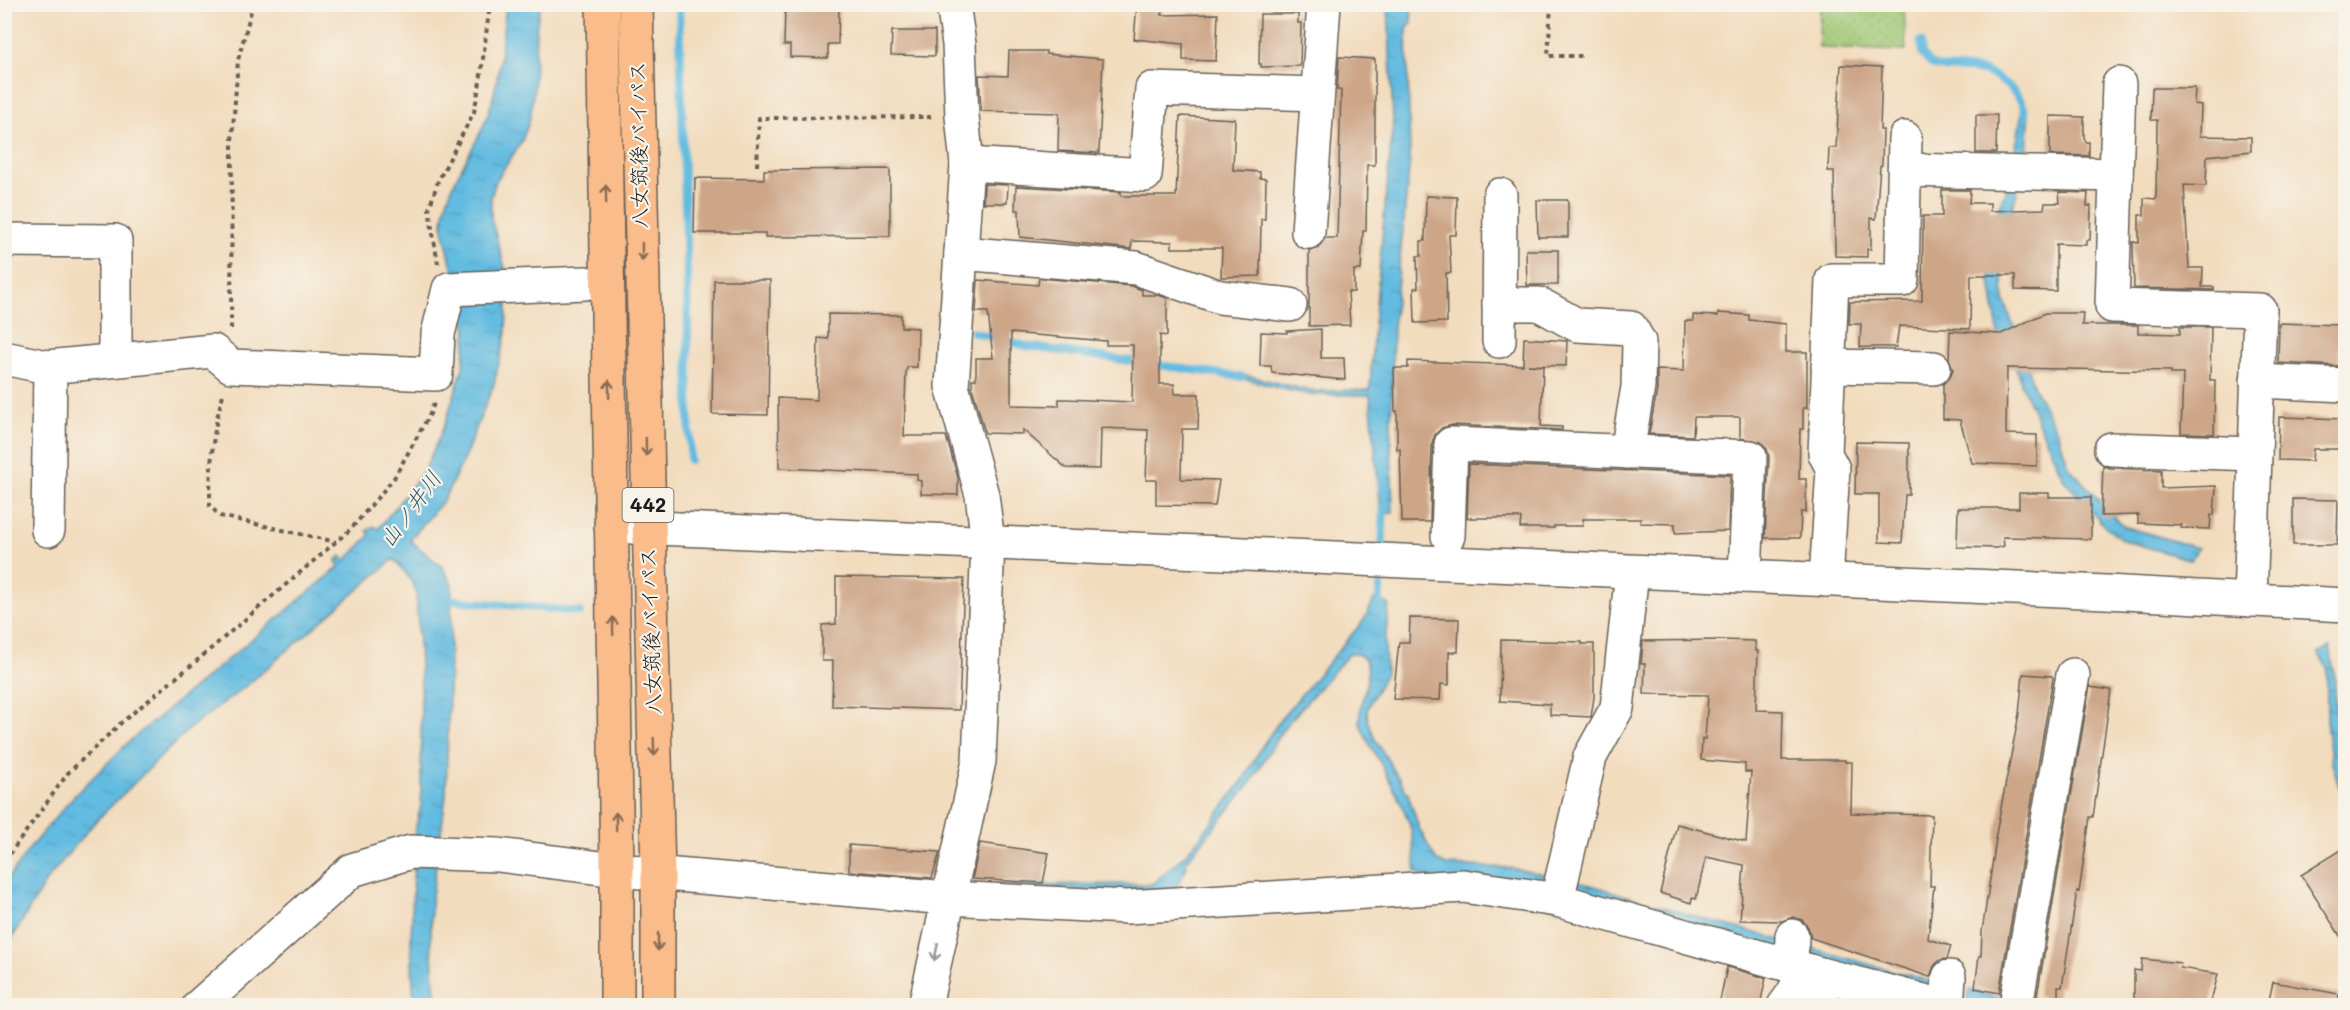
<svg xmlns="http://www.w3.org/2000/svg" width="2350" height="1010" font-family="Mali,'Klee One',sans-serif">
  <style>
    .grass { fill: url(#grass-dots); stroke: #5c7147; stroke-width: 1.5 }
    .water { fill: url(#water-ripples); stroke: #3f6c7e; stroke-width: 1.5 }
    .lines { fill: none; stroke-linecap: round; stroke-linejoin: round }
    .stream { stroke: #62bbe0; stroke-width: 8 }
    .building { fill: #cda688; fill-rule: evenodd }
    .minor-casing { stroke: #675f55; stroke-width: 36 }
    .highway-casing { stroke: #675f55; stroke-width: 36 }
    .path { stroke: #675f55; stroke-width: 4; stroke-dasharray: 4.5 4.5; stroke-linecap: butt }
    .minor { stroke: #fff; stroke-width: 33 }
    .highway { stroke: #f9bc8a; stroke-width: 33 }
    .oneway { stroke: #8a6c53 }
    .oneway2 { stroke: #999 }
    .labels { text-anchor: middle; stroke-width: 4.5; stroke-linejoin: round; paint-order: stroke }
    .shield { fill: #f7f3e8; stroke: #5e5c59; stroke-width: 1.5 }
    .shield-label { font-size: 20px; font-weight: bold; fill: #1c1c1c }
    .street-label { font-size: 21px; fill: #1c1c1c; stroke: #f7f3e8 }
    .water-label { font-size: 22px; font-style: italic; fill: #385c6a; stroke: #f7f3e8 }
  </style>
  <defs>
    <pattern id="grass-dots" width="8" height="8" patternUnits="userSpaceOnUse" patternTransform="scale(1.5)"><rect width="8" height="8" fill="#9dc672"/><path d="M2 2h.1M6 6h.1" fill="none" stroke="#87aa62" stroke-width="1.8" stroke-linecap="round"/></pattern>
    <pattern id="water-ripples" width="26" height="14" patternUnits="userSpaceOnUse" patternTransform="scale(1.5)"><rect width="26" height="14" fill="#62bbe0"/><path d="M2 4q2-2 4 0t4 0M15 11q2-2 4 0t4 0" fill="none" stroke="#54a0c0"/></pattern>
  </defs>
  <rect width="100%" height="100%" fill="#f7f3e8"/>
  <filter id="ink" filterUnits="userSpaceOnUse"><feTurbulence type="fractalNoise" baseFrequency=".0167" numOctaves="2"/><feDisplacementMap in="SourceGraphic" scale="12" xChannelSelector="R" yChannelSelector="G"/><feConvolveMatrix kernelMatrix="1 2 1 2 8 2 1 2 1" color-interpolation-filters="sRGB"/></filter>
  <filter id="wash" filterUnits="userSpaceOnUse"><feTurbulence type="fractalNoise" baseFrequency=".008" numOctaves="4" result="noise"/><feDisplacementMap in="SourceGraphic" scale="24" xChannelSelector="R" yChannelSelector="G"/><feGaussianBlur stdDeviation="1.35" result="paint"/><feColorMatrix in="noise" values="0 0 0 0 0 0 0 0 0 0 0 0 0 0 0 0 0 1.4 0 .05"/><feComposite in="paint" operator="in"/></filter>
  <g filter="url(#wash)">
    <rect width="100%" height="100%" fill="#f2dcbe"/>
    <path class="grass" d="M1820,5H1904L1906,51L1819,48Z"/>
    <g class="water">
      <path d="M506,5H540L536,30L534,88L530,119L522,141L496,181L491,197V218L508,279L506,333L494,384L463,461L443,501L410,540L443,568L452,584L446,796L431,903V943L436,1005H414L411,941L415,830L421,806V686L416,590L408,576L394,559L245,687L190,728L95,822L46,881L5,950V883L32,845L73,797L132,739L339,567L336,561L341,556L345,561L370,535L367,531L374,526L378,529L424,471L445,424L463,367L467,329L443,229C442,190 471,157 485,122C500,86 501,43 506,5Z"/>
      <path d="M1388,5H1411L1412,23L1407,29L1410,158L1393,328L1391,439L1393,512L1381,515L1370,395H1311L1278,388L1231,375L1250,376L1311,391L1370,390L1373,335L1393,122Z"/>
      <path d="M2023,105L2028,112L2029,125L2027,154L2003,246L2002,269L2004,299L2034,387L2058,433L2069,467L2123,526L2198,548L2191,560L2123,540L2105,527L2064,480L2021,384L2020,377L1998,332L1990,281L1992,237L2002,199L2010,183Z"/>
      <path d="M1374,600L1389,604L1385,644L1386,673L1369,705L1367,711L1368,721L1375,739L1408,794L1419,828L1436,860L1447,865L1511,868L1577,881L1697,917L1941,984L1940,996L1422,877L1416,872C1414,858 1414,844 1411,830C1407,811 1392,786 1383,768C1376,754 1364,738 1360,723C1355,704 1386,655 1350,653L1283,729L1250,784L1186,862L1185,872L1175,889L1165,893L970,885L1152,884L1186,854L1212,822L1243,780L1261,748L1280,720L1364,620Z"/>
      <path d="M2330,647L2334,671L2337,721L2345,776V806L2332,763L2327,731V667L2318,653Z"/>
      <path d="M1970,990L2005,1000L2004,1005H1976L1966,1003Z"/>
    </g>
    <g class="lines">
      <g class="stream">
        <path d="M679,4L687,274L690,460"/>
        <path d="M1921,42L1922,54C1925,58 1930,65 1935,66C1948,71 1964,67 1978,70C1996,73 2026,96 2025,116"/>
        <path d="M973,332L1026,346L1242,377"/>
        <path d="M1382,554L1384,504"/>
        <path d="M442,599L580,612"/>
        <path d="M1379,611L1381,567"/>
      </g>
    </g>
    <g id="blocks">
      <g class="building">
        <path d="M785,4H833L832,9H839L838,44H828V58L790,57V45H784Z"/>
        <path d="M1137,4H1164L1162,15L1218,14L1216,61L1183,60V44L1134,39Z"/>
        <path d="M1260,14H1298V23H1301L1300,66L1261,67V64H1259Z"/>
        <path d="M892,31H935V56L891,55Z"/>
        <path d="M1009,51H1046V54L1103,59L1099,153L1058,151L1059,113L981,111L979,75L1008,76Z"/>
        <path d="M1339,57L1375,59V165H1367L1366,231H1363L1361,270H1354V292H1348L1350,325L1309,326V250L1317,249L1325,238H1337L1341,90H1337Z"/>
        <path d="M1841,65L1882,67L1880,130H1883L1882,165L1880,166L1876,219L1871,218V249H1867V257L1835,256L1834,171H1828L1829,148H1836Z"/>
        <path d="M2152,88H2195L2194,104L2201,105L2200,136L2251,137V151L2207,156L2206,186L2184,185L2189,268H2203L2202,287H2214V290L2134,288L2133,242L2139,243V215H2144V198L2156,199L2157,120H2151Z"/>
        <path d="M1976,115H1997L1996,153H1976Z"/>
        <path d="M1180,116L1235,119L1233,170L1260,172V178L1266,179L1265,219H1261L1260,276L1221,277L1222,248H1172V242L1132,241L1131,249L1020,237L1019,210H1015L1016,186L1121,192V196H1176Z"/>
        <path d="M2050,116L2084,117V137L2086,142H2089V156L2050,155Z"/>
        <path d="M890,169V236L765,237V233H694L695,178L764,179V170Z"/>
        <path d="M984,184L1008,185L1007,203H983Z"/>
        <path d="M1942,190H1970L1969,203H1990V211L2044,209L2045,203H2060L2059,192L2088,193L2087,206H2091L2090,240H2086V245L2056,244V291L2015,290V275H1971L1970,329L1899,326L1896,347H1860L1861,324H1849L1850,302L1922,301L1923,216H1942Z"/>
        <path d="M1426,196L1457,197L1456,235H1449L1451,273H1446L1447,322L1415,323L1414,288H1418L1417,256H1421V241H1425Z"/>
        <path d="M1537,200H1568V237H1538Z"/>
        <path d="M1526,250H1558V285H1527Z"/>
        <path d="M1039,278L1132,286L1142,290V295H1158L1167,298V336L1160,335V384H1174L1175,394H1199L1198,429H1182L1181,479L1219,480L1215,506L1156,505V480H1146L1148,430L1101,428L1100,469L1066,468L1023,430V434L985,433L972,387V379H976V358H993L988,312H976L978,280L1038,285ZM1011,333L1106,341V345H1133L1132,402L1066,399H1059V406L1011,405Z"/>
        <path d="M714,280H770L768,415L712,414Z"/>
        <path d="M1718,313L1749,315V320L1786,324V352H1807V408H1803V429H1800L1799,479H1806V512H1801L1800,538H1765L1769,457L1767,449L1761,442L1740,438V417H1694L1693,436L1649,434L1657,390V370L1684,371L1685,321H1693V315L1718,316Z"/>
        <path d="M2045,313H2083L2082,325H2138V333L2180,334V327H2211L2210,380H2215L2214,434L2181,433L2183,374H2171V371L2007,368L2006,434L2037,435V466L1972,463L1960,420L1943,419V384L1950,377L1953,369L1949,358L1950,331L2001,334Z"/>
        <path d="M828,314L901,315V327L918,328L917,367H907L906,373L904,436H946L958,478V495L921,494V481L917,480V474L779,468L778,398L817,400L818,338L828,339Z"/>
        <path d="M2279,323L2340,325L2339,366L2278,363Z"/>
        <path d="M1321,329V358H1344L1345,380L1272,373L1271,366H1260L1261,332L1287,333V331Z"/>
        <path d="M1524,338L1567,341L1566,366L1528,365L1543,366L1541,426L1562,427V430L1452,425L1442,428L1435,435L1432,443L1430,522H1402L1400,449H1397V411H1395L1394,368H1408V361L1523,365Z"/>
        <path d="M2279,417L2346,419V449H2313L2312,461L2278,460Z"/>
        <path d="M1856,442L1909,443V495H1905L1902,543L1879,542V494H1855Z"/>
        <path d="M1469,464L1730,475L1728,531L1675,533V524L1640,523L1641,519H1583V526H1554V528H1520L1521,518H1467Z"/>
        <path d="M2103,466L2110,468L2161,470V488L2216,486L2214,515H2211L2210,529L2181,528L2182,525L2138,523V515L2101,516Z"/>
        <path d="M2019,493H2049V497H2091V539L2003,537L2004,546L1997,548L1957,547L1958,508H2019Z"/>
        <path d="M2293,499L2338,500L2337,545H2293Z"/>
        <path d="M836,577L964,579L959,710L832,706L833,661H822V625L836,624Z"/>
        <path d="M1410,618L1459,619L1458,652H1449V685L1441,684L1440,700L1393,699L1399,642H1409Z"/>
        <path d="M1501,640L1582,642V644H1594V697L1591,717L1550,715V704L1500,701Z"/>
        <path d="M1722,640L1755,641L1756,651H1758L1756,710L1783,711L1782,760H1845V762H1852L1851,813L1932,815L1930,886H1934L1928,939L1951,946L1947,959L1940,960L1934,966L1930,977L1811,938L1808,927L1802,920L1793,917L1782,921L1740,920L1744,865L1706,857L1696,899L1692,898L1691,903L1660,893L1677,824L1746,842L1751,772H1745V764L1701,760L1702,739H1705L1708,695L1644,694L1645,664H1641L1643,641Z"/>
        <path d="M2023,674L2052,676L2053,678L1999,993L1975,988L1979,956H1981L1982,932L1996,839H1995L2019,714Z"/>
        <path d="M2090,685V687L2111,690L2093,817H2090L2079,892L2077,891L2062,987H2058V1001L2037,996Z"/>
        <path d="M980,843L1049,853L1043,883L972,879Z"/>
        <path d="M849,845L940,852L932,878L849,871Z"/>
        <path d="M2346,847V945L2301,875Z"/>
        <path d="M2142,959L2181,963L2180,968L2218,974L2210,1005H2134V970L2141,971Z"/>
        <path d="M1727,967L1766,978L1760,1005H1719Z"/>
        <path d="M2273,982L2339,994L2338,1005H2268Z"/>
      </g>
    </g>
  </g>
  <g filter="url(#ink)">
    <use href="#blocks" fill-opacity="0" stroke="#675f55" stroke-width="1.5"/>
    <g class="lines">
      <defs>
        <g id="minor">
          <path d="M2119,84L2112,306L2260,310L2250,600"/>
          <path d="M967,164L1145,175L1152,89L1317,94"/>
          <path d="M1905,170L2116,175"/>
          <path d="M1308,232L1324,4"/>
          <path d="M4,240L115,241V360"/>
          <path d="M961,253L1136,268L1220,297L1290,305"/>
          <path d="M1499,304H1539L1577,325L1631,328L1639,342L1638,387L1627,452"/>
          <path d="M1499,341L1500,195"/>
          <path d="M4,358L47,367L213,351L231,366L436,374L438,334L449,289L585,283"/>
          <path d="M1828,366L1934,368"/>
          <path d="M2257,381L2346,385"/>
          <path d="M2111,449L2255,454"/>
          <path d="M611,526L2106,592L2346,605"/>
          <path d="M48,530L50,367"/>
          <path d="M1448,536L1451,444L1750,457L1745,576"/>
          <path d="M1826,580L1833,469L1825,454L1832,280H1902L1905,138"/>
          <path d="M1557,900L1590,757L1617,708L1632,572"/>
          <path d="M1791,966L1792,936"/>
          <path d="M1820,974L1822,1006"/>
          <path d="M199,1006L352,870L411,852L498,855L617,870L948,898L1127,907L1463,886L1557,900L1820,974L1943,1006"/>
          <path d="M925,1006L979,761L988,542L982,495L952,386L967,164L962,116L959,44L953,4"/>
          <path d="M1784,1006L1792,995L1806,970"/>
          <path d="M1947,1006L1949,977"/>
          <path d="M2016,1006L2073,675"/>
        </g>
        <g id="highway">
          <path d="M603,4L617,870V1006"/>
          <path d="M636,4L658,873V1006"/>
        </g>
      </defs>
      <use href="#minor" class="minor-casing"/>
      <use href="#highway" class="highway-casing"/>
      <g class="path">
        <path d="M1551,4L1548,56H1586"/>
        <path d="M757,166L759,118L931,117"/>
        <path d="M438,264L429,209L438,181L474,112L480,82L490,4"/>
        <path d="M231,329L232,141L238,60L253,4"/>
        <path d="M223,395C212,431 210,468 210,506L220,516L336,542"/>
        <path d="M4,862L68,773L122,722L193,664L352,528L394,478L431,412L434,403"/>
      </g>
      <use href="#minor" class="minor"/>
      <use href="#highway" class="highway"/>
    </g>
    <defs><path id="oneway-shaft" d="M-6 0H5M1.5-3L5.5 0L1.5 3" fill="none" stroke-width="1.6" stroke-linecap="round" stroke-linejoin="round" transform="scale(1.5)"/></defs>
    <g class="oneway">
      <use href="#oneway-shaft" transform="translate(606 194) rotate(-91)"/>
      <use href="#oneway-shaft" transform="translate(642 252) rotate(89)"/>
      <use href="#oneway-shaft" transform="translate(609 389) rotate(-91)"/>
      <use href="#oneway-shaft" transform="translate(646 447) rotate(89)"/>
      <use href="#oneway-shaft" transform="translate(613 626) rotate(-91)"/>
      <use href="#oneway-shaft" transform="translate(654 747) rotate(88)"/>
      <use href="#oneway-shaft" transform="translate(616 821) rotate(-91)"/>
      <use href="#oneway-shaft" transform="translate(658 942) rotate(90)"/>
    </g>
    <use class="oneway2" href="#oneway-shaft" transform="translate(936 952) rotate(102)"/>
  </g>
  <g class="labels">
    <rect class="shield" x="622.5" y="488" width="51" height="34" rx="4.5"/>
    <g class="shield-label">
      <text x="648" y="512">442</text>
    </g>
    <g class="street-label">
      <text transform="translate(639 145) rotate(-91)" y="7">八女筑後バイパス</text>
      <text transform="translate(651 631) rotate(-92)" y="7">八女筑後バイパス</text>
    </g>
    <g class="water-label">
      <text transform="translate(410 509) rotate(-54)" y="8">山ノ井川</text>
    </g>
  </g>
  <rect width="2350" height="1010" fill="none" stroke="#f7f3e8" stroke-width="24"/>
</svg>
